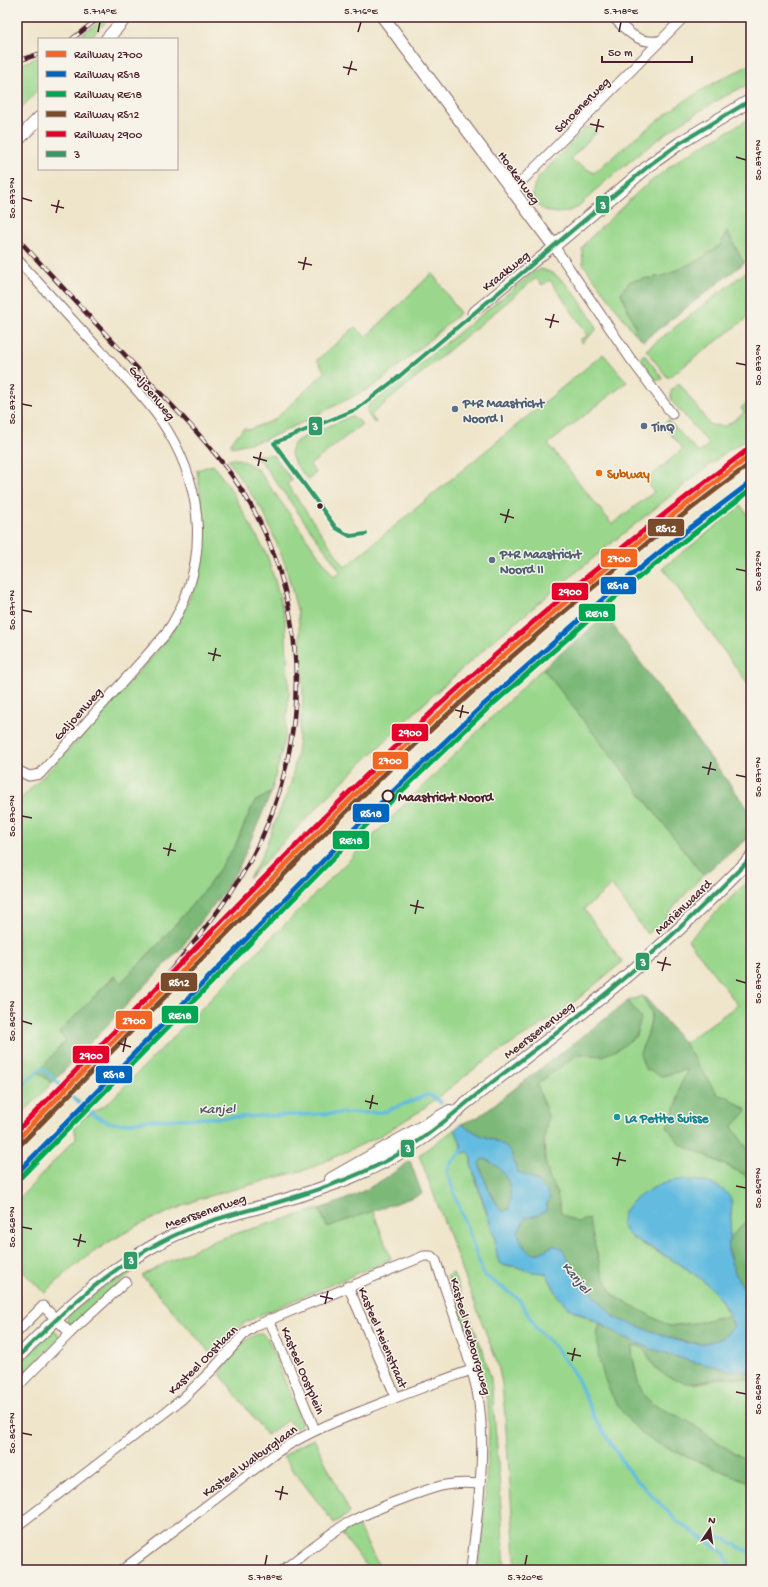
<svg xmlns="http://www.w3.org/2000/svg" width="768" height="1587" font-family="'Gochi Hand',sans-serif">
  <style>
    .green { fill: #9ad78c; stroke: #727b5c }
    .forest { fill: #7bb878; stroke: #626c52 }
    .water { fill: #63bce0; stroke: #566e86; fill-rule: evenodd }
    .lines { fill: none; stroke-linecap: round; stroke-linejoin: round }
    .stream { stroke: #63bce0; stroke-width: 3.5 }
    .minor-casing { stroke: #846463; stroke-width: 11 }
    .tertiary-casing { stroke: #846463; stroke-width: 14 }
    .minor { stroke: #fff; stroke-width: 9 }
    .tertiary { stroke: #fff; stroke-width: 12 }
    .rail-casing { stroke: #4a1f2b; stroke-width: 4.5 }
    .rail { stroke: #f7f3e8; stroke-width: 3; stroke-dasharray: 9; stroke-linecap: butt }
    .bus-1-casing { stroke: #f7f3e8; stroke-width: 7 }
    .bus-1 { stroke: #396; stroke-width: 4 }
    .rail-1-casing { stroke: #f7f3e8; stroke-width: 8 }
    .rail-2-casing { stroke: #f7f3e8; stroke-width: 8 }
    .rail-3-casing { stroke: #f7f3e8; stroke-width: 8 }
    .rail-4-casing { stroke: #f7f3e8; stroke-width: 8 }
    .rail-5-casing { stroke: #f7f3e8; stroke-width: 8 }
    .rail-1 { stroke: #f26522; stroke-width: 5 }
    .rail-2 { stroke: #0065bd; stroke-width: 5 }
    .rail-3 { stroke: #00a651; stroke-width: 5 }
    .rail-4 { stroke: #7a4b2a; stroke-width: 5 }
    .rail-5 { stroke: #e4002b; stroke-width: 5 }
    .ticks { fill: none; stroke: #4a1f2b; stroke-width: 1.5 }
    .service-dot { fill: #5c6f8a; stroke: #f7f3e8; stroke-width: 1.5 }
    .food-dot { fill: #e8710a; stroke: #f7f3e8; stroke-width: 1.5 }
    .bus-dot { fill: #4a1f2b; stroke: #f7f3e8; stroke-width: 1.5 }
    .stop-dot { fill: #f7f3e8; stroke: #4a1f2b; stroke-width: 2 }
    .culture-dot { fill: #0f9aa8; stroke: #f7f3e8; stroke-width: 1.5 }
    .labels { text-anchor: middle; stroke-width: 3; stroke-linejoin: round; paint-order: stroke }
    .street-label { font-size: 13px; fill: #4a1f2b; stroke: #f7f3e8 }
    .service-label { font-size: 13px; font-weight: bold; fill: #4e5e75; stroke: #f7f3e8; text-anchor: start }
    .food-label { font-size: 13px; font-weight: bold; fill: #c56008; stroke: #f7f3e8; text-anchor: start }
    .stop-label { font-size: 13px; font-weight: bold; fill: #4a1f2b; stroke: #f7f3e8; text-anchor: start }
    .culture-label { font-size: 13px; font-weight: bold; fill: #0d838f; stroke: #f7f3e8; text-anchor: start }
    .water-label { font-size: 14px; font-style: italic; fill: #53566a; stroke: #f7f3e8 }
    .line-badge { stroke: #f7f3e8; stroke-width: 1.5 }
    .badge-label { font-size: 11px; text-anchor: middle; font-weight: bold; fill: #fff }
    .neatline { fill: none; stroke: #4a1f2b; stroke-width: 1.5 }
    .ticks-label { font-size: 10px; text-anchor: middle; fill: #4a1f2b }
  </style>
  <rect width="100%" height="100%" fill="#f7f3e8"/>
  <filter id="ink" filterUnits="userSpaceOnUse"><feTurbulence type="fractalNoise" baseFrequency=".025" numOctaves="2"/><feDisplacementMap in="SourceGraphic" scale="8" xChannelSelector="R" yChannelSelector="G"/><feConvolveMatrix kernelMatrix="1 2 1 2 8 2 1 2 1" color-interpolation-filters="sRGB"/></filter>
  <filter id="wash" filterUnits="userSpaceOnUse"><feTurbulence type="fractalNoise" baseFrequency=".012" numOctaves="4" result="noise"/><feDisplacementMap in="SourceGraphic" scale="16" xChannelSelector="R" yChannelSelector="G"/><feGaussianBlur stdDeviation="0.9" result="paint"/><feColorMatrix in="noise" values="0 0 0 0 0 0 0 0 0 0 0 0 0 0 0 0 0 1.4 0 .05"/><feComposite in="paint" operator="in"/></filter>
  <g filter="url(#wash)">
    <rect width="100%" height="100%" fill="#efe5cb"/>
    <g class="green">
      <path d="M104,19L107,21L89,39H75Z"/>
      <path d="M39,57V90L17,112V66Z"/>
      <path d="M751,64V83C702,106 658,137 617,172C608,179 598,187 590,196C585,199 581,205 576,208C562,216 538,215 533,196C532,190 535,184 538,178L586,127H591L597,132L570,159L594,173C630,142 666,111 707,87C721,78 737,72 751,64Z"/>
      <path d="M751,118V258L744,263L727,232L720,245L697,261L663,276L630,281L621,293L636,329L633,331L583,264L582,248L587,241L640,190L681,158Z"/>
      <path d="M751,268V315L668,378L646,350Z"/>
      <path d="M541,269C567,275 581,304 595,324L596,330L582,343L580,340L588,335L550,280L542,285L536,278L371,415L376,422L374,423L367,413L369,405L533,273Z"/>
      <path d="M432,273L460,313L411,356L374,386L289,429L264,440L231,447V442L244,428L248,430L274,420L323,374L325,372L317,360L355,327L366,337Z"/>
      <path d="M603,354L627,382L548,444L612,524L654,492L646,480L683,449L664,426L668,420L699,453L709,444L671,400V391L679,383L710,425L726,426L744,413L741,408L751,400V438L727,451L614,541L499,636L433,695L340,784L249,878L260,860L291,783L297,753L303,699L302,659L298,613L285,564L264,513L228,460C240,456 249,464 259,471L334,577L341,572L261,461L250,455H270L274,456L292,480L287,484L345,567Z"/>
      <path d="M644,354L663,379C650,384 644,366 641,357Z"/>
      <path d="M351,416L358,420L362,424L310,465L316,473L308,480C299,467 281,453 298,440Z"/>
      <path d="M213,465L230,488L267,555L275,581L285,618L289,693L285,738L271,793L254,802L235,846L208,886L162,940L121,983L114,976L59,1033L67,1040L38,1072L52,1083L17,1119V803L85,733L118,695L167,640L182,616L197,580L200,559L205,532L197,470Z"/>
      <path d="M741,506L751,519V688L663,568Z"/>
      <path d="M543,668L703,875L678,902L656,931L654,928L647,934L612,885L584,909L622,962L562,1012L486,1060L420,1111L378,1137L311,1168L199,1199L138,1225L109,1242L86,1257L64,1275L45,1293L17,1266V1201L76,1138L74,1124L108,1103L269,940L494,715Z"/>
      <path d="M751,878V1154L732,1127L747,1110L728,1097L718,1096L684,1043L738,1005L688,940Z"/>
      <path d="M642,996L652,1013L648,1034L640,1053L662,1076L688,1069L679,1088L678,1101L667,1127L681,1145L706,1155L712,1159L744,1174L751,1182V1213L747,1222L728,1239L731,1220L715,1185C678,1174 649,1183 624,1211V1228L633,1239L678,1263L712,1287L730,1316L715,1318L702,1322L669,1326L614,1296L601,1271L596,1248L576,1222L561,1213L557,1194L549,1177L545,1161L544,1139L548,1116L537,1084L578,1054L603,1056L641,1018L628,1001Z"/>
      <path d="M455,1129L459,1137L462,1153L468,1152L471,1155V1164L476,1182L495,1238L497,1257L505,1266H514L531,1272L546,1273C553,1286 559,1302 572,1310C580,1315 591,1319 600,1324L597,1332L618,1406L635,1426L649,1438L671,1450L751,1483V1570H516L505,1416L502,1384L498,1365L419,1155Z"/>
      <path d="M319,1209L327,1227L373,1211L391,1259L260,1315L244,1323L214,1357L142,1276C166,1262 191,1250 217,1240C250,1228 285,1220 319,1209Z"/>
      <path d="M147,1258L74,1324H70L67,1322L68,1316C94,1294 117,1275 147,1258Z"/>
      <path d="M453,1273L483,1352L491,1379L497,1447L505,1570H478L485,1498L489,1434L488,1405L482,1378L447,1276Z"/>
      <path d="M52,1330L57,1332L60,1338L17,1381V1367Z"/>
      <path d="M262,1333L268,1339L302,1424L295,1429L288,1420L267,1435L220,1374C229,1359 243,1336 262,1333Z"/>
      <path d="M637,1345L642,1347L645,1351L656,1369L675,1380L695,1384L724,1378L751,1379V1462C730,1452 711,1437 692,1424C665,1406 643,1412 636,1373C635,1364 631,1356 633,1346Z"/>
      <path d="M314,1439L350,1513L334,1523L283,1457L298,1446Z"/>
      <path d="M357,1524L381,1570H369L341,1533Z"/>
    </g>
    <g class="forest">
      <path d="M727,231L744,263L643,341L633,331L636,328L621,293L630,281L663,276L697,261L720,245Z"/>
      <path d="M606,616L751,813V836L703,875L543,668Z"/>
      <path d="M271,793L240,865L222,894L181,948L52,1083L38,1072L66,1040L59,1032L115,976L121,983L162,940L208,886L235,846L254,802Z"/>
      <path d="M642,996L646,998L684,1043L718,1095L728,1097L747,1111L732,1127L751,1154V1182L744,1174L712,1159L706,1155L681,1145L667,1127L678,1101L679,1088L688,1069L662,1076L645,1069L640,1053L648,1034L652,1013Z"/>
      <path d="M628,1001L641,1018L636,1036L619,1049L603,1056L578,1054L537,1084L548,1116L544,1139L545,1161L549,1177L557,1194L561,1213L576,1222L589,1219L601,1271L614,1296L669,1326L702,1322L715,1318L730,1316L734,1327C708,1356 674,1339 644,1328C635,1325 623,1323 615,1318C611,1315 608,1310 604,1307C586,1288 571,1266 553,1245C532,1260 526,1255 517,1233L525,1218L538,1215L547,1207V1202L537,1181L517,1171L511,1152L494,1140L480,1135L461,1124L478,1117Z"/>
      <path d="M485,1159C507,1170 514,1185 509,1209L503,1212C491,1196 484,1181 479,1162L481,1160Z"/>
      <path d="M410,1161L422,1194L327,1227L319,1209C353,1199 382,1182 410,1161Z"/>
      <path d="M751,1213V1302C739,1281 728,1265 728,1239L746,1222Z"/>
      <path d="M600,1324L622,1336L649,1348L690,1361L734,1371L751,1372V1379C742,1379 732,1377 723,1378C696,1382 688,1389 662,1373C650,1366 647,1343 632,1346C631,1356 635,1364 636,1373C643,1411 666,1407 692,1424C711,1437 730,1452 751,1462V1483C731,1475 711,1467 691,1458C677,1452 663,1447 650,1439C626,1423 609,1396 602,1370C598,1355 595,1339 600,1324Z"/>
    </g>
    <path class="water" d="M461,1124L480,1135L494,1140L505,1146L511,1152L517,1171C531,1178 543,1183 550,1198L547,1203L546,1211L538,1215L525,1218L518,1233C526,1255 533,1260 553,1245L562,1248L573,1269L584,1284L615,1318L682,1342L702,1344L723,1338L734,1327C720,1285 690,1270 654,1249C644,1244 633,1240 626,1232C609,1209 651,1187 668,1182C674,1180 681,1180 686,1180C704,1180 725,1184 732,1202L728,1254L736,1275L751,1302V1372L734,1371L690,1361L649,1348L622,1336L588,1317L571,1309L560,1299L546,1273L531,1272L514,1266H505L500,1263L497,1257L495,1238L471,1164V1155L468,1152L462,1153L461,1149L462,1147L455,1129ZM485,1159C507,1170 514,1185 509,1209L503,1212C491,1197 484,1181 479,1163L481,1160Z"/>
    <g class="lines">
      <g class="stream">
        <path d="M17,1089L42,1068C60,1083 90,1120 113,1123C124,1125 138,1121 150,1120L384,1112L427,1095L432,1096L441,1103"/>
        <path d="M464,1149L450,1164L447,1172L484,1275L519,1299L536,1328L557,1349L577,1378L594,1417L630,1473L676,1520L724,1553L731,1570"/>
        <path d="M707,1540C709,1539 713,1537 716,1537C729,1537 739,1550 751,1552"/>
      </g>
    </g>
  </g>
  <g filter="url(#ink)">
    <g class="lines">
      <defs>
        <g id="minor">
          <path d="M613,17C627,31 639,46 662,40"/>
          <path d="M512,191L684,17"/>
          <path d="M17,259C44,289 71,319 99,349C119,372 143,394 160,419C206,486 212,567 165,635L40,774L29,776L17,770"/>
          <path d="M472,313L554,246L630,358L672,414"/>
          <path d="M348,1286L396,1397"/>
          <path d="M269,1319L315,1430"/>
          <path d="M17,1332L43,1306L70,1333"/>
          <path d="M17,1387L70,1333L126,1282"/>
          <path d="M17,1526L181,1400L213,1369L246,1332L257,1325L424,1256H431L436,1261C449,1303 468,1348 477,1391C488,1447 477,1514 471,1570"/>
          <path d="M122,1570L277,1452C305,1434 331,1423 362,1411C398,1396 435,1383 471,1370"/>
          <path d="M283,1570C304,1554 325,1536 348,1523C369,1512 391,1503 413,1495C438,1486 452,1481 479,1484"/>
        </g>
        <g id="tertiary">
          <path d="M383,17L554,246L651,164L680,143L751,100"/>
          <path d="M107,39L126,17"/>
          <path d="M17,141L39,118"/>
          <path d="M331,1179L450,1111"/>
          <path d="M17,1358C68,1305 121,1257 190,1228C217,1217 246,1211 274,1203C328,1188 380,1169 426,1136C439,1127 452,1117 463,1105C519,1062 576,1020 630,973C672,937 712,898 751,858"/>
        </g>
      </defs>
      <use href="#minor" class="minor-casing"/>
      <use href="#tertiary" class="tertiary-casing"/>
      <use href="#minor" class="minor"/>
      <use href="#tertiary" class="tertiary"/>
      <defs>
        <g id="rail">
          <path d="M72,39L100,17"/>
          <path d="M17,61L39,54"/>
          <path d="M17,238C61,285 105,333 149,381C178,412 208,442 233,477C312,588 315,741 251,859C226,905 193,944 159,984"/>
        </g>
      </defs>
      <use href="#rail" class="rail-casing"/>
      <use href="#rail" class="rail"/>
      <defs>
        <g id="bus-1">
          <path d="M366,534L350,536L336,528L274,443L357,409L396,379L651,164L680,143L751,100"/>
          <path d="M17,1358C68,1306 124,1254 194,1227C219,1217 246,1211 272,1204C312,1192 353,1179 390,1159C428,1138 458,1109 491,1083C544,1043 597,1003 647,958C683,926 717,892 751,858"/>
        </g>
      </defs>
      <use href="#bus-1" class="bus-1-casing"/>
      <use href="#bus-1" class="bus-1"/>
      <defs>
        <path id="rail-1" d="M17,1140C86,1068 156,998 225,927C296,854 366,782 440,713C539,621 643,536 751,455"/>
        <path id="rail-2" d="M17,1173L356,827L482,706L613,590L681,535L751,482"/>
        <path id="rail-3" d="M21,1177L360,831L486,710L617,595L685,540L751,490"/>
        <path id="rail-4" d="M21,1144C91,1072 162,1000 232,928C302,856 372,784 446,716C543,626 645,542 751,463"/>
        <path id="rail-5" d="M17,1131C83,1063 150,995 217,926C288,853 360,780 434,710C534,618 639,532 747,450"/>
      </defs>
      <use href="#rail-1" class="rail-1-casing"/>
      <use href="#rail-2" class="rail-2-casing"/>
      <use href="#rail-3" class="rail-3-casing"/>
      <use href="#rail-4" class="rail-4-casing"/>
      <use href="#rail-5" class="rail-5-casing"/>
      <use href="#rail-1" class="rail-1"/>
      <use href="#rail-2" class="rail-2"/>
      <use href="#rail-3" class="rail-3"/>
      <use href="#rail-4" class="rail-4"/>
      <use href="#rail-5" class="rail-5"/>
    </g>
  </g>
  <path class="ticks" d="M98,32L100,22M358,32L361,22M619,32L621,22M343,67L357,70M348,75L352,61M590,124L604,127M596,132L599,119M736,157L746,160M22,198L32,201M51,205L64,208M56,213L59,200M298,262L312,265M303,270L306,257M545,319L559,322M550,328L554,314M736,363L746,365M22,404L32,406M253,457L267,461M258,466L261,452M500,514L514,518M505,523L509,509M736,569L746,571M22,610L32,612M208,653L221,656M213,661L216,648M455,710L469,713M460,718L463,705M702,767L716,770M708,775L711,762M736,775L746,777M22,816L32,818M163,848L176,851M168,856L171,843M410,905L424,908M415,914L418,900M657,962L671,965M662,971L666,957M736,980L746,983M22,1021L32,1024M118,1043L131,1047M123,1052L126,1038M365,1101L378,1104M370,1109L373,1095M612,1158L626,1161M617,1166L620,1152M736,1186L746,1188M22,1227L32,1229M73,1239L86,1242M78,1247L81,1234M320,1296L333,1299M325,1304L328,1291M567,1353L581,1356M572,1361L575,1348M736,1392L746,1394M22,1433L32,1435M275,1491L288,1494M280,1500L283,1486M265,1565L267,1555M525,1565L527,1555"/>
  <g class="service-dot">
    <circle cx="455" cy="409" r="4"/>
    <circle cx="644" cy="426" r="4"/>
    <circle cx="492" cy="560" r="4"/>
  </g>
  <circle class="food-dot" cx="599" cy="473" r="4"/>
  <circle class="bus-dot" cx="320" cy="506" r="3.5"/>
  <circle class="stop-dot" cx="388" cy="796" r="5.5"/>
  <circle class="culture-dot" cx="617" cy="1117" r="4"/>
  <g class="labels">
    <g class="street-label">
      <text transform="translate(581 104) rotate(-45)" y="5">Schoenerweg</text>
      <text transform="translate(520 177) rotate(54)" y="5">Hoekerweg</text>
      <text transform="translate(505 270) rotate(-39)" y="5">Kraakweg</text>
      <text transform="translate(153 392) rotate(51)" y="5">Galjoenweg</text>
      <text transform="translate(77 713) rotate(-48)" y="5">Galjoenweg</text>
      <text transform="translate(682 906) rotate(-44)" y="5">Mariënwaard</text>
      <text transform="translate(538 1029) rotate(-38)" y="5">Meerssenerweg</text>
      <text transform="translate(205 1210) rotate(-19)" y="5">Meerssenerweg</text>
      <text transform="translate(472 1336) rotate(74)" y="5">Kasteel Neubourgweg</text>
      <text transform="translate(384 1337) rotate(67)" y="5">Kasteel Heienstraat</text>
      <text transform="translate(202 1359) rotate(-45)" y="5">Kasteel Oostlaan</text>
      <text transform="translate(304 1370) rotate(67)" y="5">Kasteel Oostplein</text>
      <text transform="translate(249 1460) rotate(-36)" y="5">Kasteel Walburglaan</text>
    </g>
    <g class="service-label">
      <text x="463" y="407">P+R Maastricht<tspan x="463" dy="15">Noord I</tspan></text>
      <text x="652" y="431">TinQ</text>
      <text x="500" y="558">P+R Maastricht<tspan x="500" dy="15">Noord II</tspan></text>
    </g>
    <g class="food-label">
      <text x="607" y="478">Subway</text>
    </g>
    <g class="stop-label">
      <text x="398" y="801">Maastricht Noord</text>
    </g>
    <g class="culture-label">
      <text x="625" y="1122">La Petite Suisse</text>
    </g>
    <g class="water-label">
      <text transform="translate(217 1108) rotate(-2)" y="5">Kanjel</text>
      <text transform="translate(577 1277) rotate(50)" y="5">Kanjel</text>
    </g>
  </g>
  <g class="line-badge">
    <rect x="595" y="195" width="15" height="19" rx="4" fill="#396"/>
    <rect x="308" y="416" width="15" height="20" rx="4" fill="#396"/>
    <rect x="647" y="518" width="38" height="19" rx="4" fill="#7a4b2a"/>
    <rect x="600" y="548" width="38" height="20" rx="4" fill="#f26522"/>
    <rect x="600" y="576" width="37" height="19" rx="4" fill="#0065bd"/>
    <rect x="551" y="582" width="38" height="19" rx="4" fill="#e4002b"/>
    <rect x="578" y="603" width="38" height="19" rx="4" fill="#00a651"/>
    <rect x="391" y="723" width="38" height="19" rx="4" fill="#e4002b"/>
    <rect x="372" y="751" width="37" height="19" rx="4" fill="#f26522"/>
    <rect x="352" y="803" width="38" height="20" rx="4" fill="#0065bd"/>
    <rect x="332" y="830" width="38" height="20" rx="4" fill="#00a651"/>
    <rect x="635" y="952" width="15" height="19" rx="4" fill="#396"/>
    <rect x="160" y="972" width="38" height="20" rx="4" fill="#7a4b2a"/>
    <rect x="161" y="1005" width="38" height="19" rx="4" fill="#00a651"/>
    <rect x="115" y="1010" width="38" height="20" rx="4" fill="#f26522"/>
    <rect x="72" y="1045" width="38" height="19" rx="4" fill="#e4002b"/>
    <rect x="95" y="1065" width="38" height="19" rx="4" fill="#0065bd"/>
    <rect x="400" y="1139" width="15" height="19" rx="4" fill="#396"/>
    <rect x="123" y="1251" width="15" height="19" rx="4" fill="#396"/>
  </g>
  <g class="badge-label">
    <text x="603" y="209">3</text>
    <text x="315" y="430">3</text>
    <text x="666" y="532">RS12</text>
    <text x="619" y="562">2700</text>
    <text x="618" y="589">RS18</text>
    <text x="570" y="595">2900</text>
    <text x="597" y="617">RE18</text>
    <text x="410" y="736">2900</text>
    <text x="390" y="764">2700</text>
    <text x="371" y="817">RS18</text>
    <text x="351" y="844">RE18</text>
    <text x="643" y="966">3</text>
    <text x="179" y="986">RS12</text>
    <text x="180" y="1019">RE18</text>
    <text x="134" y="1024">2700</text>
    <text x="91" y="1059">2900</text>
    <text x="114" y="1078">RS18</text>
    <text x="408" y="1152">3</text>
    <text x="131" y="1264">3</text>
  </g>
  <rect width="768" height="1587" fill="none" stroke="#f7f3e8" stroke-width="44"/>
  <rect x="38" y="38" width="140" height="132" fill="#f7f3e8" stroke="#b29e9c"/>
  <rect x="46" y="51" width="20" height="6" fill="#f26522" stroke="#b29e9c"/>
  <text x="74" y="58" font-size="12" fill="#4a1f2b">Railway 2700</text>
  <rect x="46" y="71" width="20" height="6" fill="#0065bd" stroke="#b29e9c"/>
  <text x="74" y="78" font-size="12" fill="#4a1f2b">Railway RS18</text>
  <rect x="46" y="91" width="20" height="6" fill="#00a651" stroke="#b29e9c"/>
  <text x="74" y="98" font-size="12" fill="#4a1f2b">Railway RE18</text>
  <rect x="46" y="111" width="20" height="6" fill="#7a4b2a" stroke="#b29e9c"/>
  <text x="74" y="118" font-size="12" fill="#4a1f2b">Railway RS12</text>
  <rect x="46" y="131" width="20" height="6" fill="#e4002b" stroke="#b29e9c"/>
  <text x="74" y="138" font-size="12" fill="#4a1f2b">Railway 2900</text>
  <rect x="46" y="151" width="20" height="6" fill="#339966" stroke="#b29e9c"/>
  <text x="74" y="158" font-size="12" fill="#4a1f2b">3</text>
  <g transform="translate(710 1529) rotate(13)" stroke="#f7f3e8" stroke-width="3" paint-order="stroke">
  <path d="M0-3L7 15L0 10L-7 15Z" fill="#4a1f2b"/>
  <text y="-6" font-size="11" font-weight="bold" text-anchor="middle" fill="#4a1f2b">N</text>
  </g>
  <path d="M602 56v6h90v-6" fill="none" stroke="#4a1f2b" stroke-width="2"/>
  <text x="608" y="56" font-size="12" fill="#4a1f2b" stroke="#f7f3e8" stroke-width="3" paint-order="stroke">50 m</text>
  <rect x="22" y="22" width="724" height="1543" class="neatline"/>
  <g class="ticks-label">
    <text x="100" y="14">5.714°E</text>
    <text x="361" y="14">5.716°E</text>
    <text x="621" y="14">5.718°E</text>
    <text transform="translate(757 160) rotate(-90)" y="4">50.874°N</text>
    <text transform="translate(11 198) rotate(-90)" y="4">50.873°N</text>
    <text transform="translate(757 365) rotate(-90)" y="4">50.873°N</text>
    <text transform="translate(11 404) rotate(-90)" y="4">50.872°N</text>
    <text transform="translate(757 571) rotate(-90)" y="4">50.872°N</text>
    <text transform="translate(11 610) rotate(-90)" y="4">50.871°N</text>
    <text transform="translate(757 777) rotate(-90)" y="4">50.871°N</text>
    <text transform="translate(11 816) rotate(-90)" y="4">50.870°N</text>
    <text transform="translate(757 983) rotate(-90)" y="4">50.870°N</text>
    <text transform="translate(11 1021) rotate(-90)" y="4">50.869°N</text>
    <text transform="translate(757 1188) rotate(-90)" y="4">50.869°N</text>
    <text transform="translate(11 1227) rotate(-90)" y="4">50.868°N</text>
    <text transform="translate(757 1394) rotate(-90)" y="4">50.868°N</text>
    <text transform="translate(11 1433) rotate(-90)" y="4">50.867°N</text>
    <text x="265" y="1580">5.718°E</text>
    <text x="525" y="1580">5.720°E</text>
  </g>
</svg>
